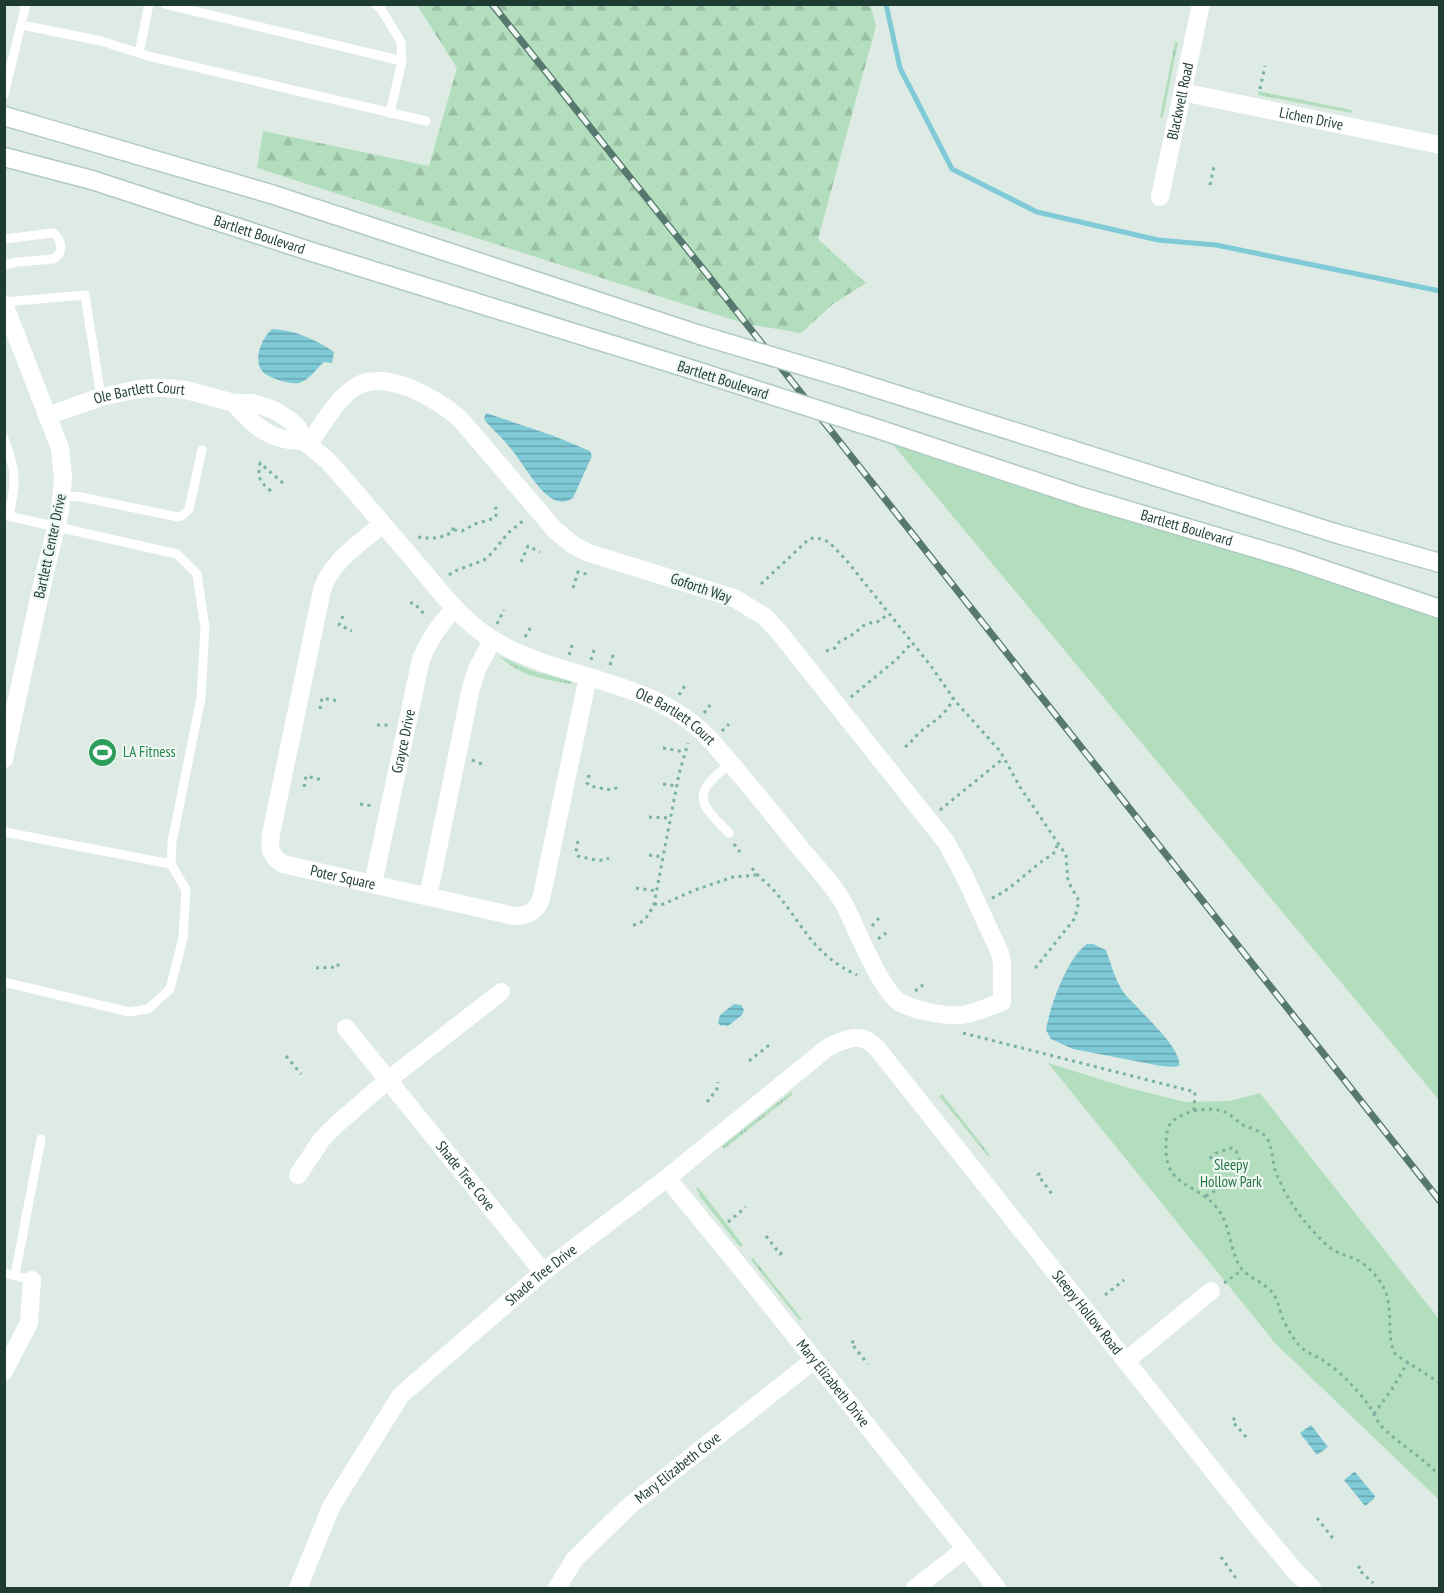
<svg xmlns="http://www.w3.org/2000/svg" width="1444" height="1593" font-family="'PT Sans Narrow',sans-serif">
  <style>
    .grass { fill: url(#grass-tufts) }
    .forest { fill: url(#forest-firs) }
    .green { fill: #b3debe }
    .water { fill: url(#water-rules) }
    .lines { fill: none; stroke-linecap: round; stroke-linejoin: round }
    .stream { stroke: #7fcad6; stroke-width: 5 }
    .secondary-casing { stroke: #afcbc0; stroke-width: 21 }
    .path { stroke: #7ab19f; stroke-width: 3; stroke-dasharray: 3 4.5; stroke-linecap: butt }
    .service { stroke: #fff; stroke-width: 9 }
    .minor { stroke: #fff; stroke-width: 18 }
    .secondary { stroke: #fff; stroke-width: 18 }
    .rail-casing { stroke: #57786e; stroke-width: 7 }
    .rail { stroke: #eef7f2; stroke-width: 4.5; stroke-dasharray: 14; stroke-linecap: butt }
    .secondary-bridge-casing { stroke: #afcbc0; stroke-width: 21; stroke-linecap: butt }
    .secondary-bridge { stroke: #fff; stroke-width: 18 }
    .labels { text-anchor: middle; stroke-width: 4.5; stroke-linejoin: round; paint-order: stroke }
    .street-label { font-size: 15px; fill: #1d3b33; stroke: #eef7f2 }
    .leisure-label { font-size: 15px; fill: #27864d; stroke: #eef7f2; text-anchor: start }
    .park-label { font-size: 15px; fill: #247542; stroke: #eef7f2 }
  </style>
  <defs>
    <pattern id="grass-tufts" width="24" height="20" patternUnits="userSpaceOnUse" patternTransform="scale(1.5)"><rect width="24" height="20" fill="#b3debe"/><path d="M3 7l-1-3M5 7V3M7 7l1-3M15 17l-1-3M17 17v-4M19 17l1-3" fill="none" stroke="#9abfa4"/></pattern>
    <pattern id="forest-firs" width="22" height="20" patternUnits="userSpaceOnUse" patternTransform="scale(1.5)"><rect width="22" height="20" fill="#b3debe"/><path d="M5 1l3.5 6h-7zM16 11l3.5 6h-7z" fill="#9abfa4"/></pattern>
    <pattern id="water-rules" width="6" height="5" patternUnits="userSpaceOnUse" patternTransform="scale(1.5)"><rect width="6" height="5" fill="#7fcad6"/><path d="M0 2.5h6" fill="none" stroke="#67a5ae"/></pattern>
  </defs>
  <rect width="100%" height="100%" fill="#ddebe4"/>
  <g class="grass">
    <path d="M1175,42H1178L1163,117H1160Z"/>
    <path d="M1258,91L1352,110L1351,113L1258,95Z"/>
    <path d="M499,656L530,670L572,682L571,684C542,678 523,678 499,656Z"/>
    <path d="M791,1092L793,1094L724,1149L722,1146Z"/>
    <path d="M942,1094L990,1155L988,1156L939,1096Z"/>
    <path d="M698,1187L743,1245L740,1247L701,1198L696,1188Z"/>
    <path d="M753,1258L802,1319L800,1321L751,1260Z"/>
  </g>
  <path class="forest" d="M870,4L876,26L818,239L866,283L833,304L801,333L746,324L257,168L263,131L429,166L457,68L417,5Z"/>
  <g class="green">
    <path d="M881,430L1439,609V1100Z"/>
    <path d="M1048,1063L1125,1087L1185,1102L1229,1101L1260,1093L1439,1319V1500L1275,1343Z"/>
  </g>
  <g class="water">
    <path d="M272,329C294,330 315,339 334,352L332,363L324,362C317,368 308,381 299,383C291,385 269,378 263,372C252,361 262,337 272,329Z"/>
    <path d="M486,413L554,436L590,451L592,456L573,498C565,503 559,503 551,498C537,489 525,467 515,454C506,442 496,432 486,422L484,418Z"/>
    <path d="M1087,944H1093L1106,950C1111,964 1115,980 1124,993C1136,1008 1183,1048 1179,1066L1174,1067L1161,1066L1073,1049L1051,1039L1046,1030C1050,1006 1067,958 1087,944Z"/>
    <path d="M734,1004L741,1005L744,1010L742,1015L728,1026L722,1025L721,1026L718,1023L720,1015Z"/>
    <path d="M1311,1425L1328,1447L1317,1455L1300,1433Z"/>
    <path d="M1354,1472H1355L1375,1496L1374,1499L1365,1506L1344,1480Z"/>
  </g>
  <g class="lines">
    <path class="stream" d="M886,4L900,68L952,169L1037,212L1158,240L1216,245L1440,291"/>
    <defs>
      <g id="secondary">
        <path d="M4,116L271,194L700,335"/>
        <path id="s10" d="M4,157L92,180L309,251L687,368"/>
        <path d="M841,377L1338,534L1440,563"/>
        <path id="s11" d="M881,430L1082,497L1292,559L1440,609"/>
      </g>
    </defs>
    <use href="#secondary" class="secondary-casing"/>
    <g class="path">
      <path d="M1260,89L1265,66"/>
      <path d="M1210,185L1214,166"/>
      <path d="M271,491C260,482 257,478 260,463L285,485"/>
      <path d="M454,530L462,531L475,524L495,518L497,513L495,504"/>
      <path d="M418,537C432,539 439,539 453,532V526"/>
      <path d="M521,562L528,546L540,552"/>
      <path d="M449,575L455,571L484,560L492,553L508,533L524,520"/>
      <path d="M761,584L809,539L814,538L822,539L829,542L847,561L931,666L956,702L1000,751L1020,787L1066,855L1068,881L1079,901L1075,918L1033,971"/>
      <path d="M573,588L578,572L590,575"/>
      <path d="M410,603H414L425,615"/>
      <path d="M343,616L339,625L352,631"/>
      <path d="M497,624L504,610"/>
      <path d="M525,637L532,625"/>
      <path d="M826,651L835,648L839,642L855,633L863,626L870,623L877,622L889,614"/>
      <path d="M569,655L573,642"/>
      <path d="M591,660L594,650"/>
      <path d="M610,665L614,652"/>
      <path d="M679,695L686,684"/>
      <path d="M851,697L897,659L912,643"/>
      <path d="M320,709L322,698L339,701"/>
      <path d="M704,713L710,705"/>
      <path d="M377,725H390"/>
      <path d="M722,731L729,724"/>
      <path d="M905,747C911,743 914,738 919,733C932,722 947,715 953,698"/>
      <path d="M663,748L685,752"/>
      <path d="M472,760L482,764"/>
      <path d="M589,775L587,783L590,786L611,790L621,786"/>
      <path d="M663,784L677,786"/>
      <path d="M304,787L306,776L323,780"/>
      <path d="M360,804L373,806"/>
      <path d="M940,810L1004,758"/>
      <path d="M649,817L671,818"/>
      <path d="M578,841L576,852L578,856C588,858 599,863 609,858"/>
      <path d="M734,844L740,852"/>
      <path d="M649,855L663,857"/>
      <path d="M752,868C759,878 769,884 777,894C805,928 814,955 857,975"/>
      <path d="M636,888L657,891"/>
      <path d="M992,898C1015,888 1030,867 1052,855L1055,852L1058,842"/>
      <path d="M654,904L661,905L695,890L733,877L757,875"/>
      <path d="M633,925C644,924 650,913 654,904L679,774L688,743"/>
      <path d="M872,926L879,918"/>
      <path d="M878,939L886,933"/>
      <path d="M316,968L338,967V963"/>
      <path d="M915,991L923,985"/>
      <path d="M963,1033L1195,1092L1194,1111"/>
      <path d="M286,1056L301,1074"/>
      <path d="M749,1061L768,1046L766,1044"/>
      <path d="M707,1102L717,1089L718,1082"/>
      <path d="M1040,1173L1038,1175L1052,1194"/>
      <path d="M1206,1196C1223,1185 1250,1179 1236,1151L1232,1148L1216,1153L1208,1160"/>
      <path d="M728,1222L746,1207"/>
      <path d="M766,1236L780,1254L783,1252"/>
      <path d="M1224,1283L1242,1270"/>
      <path d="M1105,1295L1124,1280"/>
      <path d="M854,1341L851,1343L868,1364"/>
      <path d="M1440,1383L1396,1355C1384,1336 1396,1307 1382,1285C1376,1274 1365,1263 1353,1258C1345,1255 1338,1253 1332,1249C1322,1242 1314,1232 1306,1223C1294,1209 1283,1190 1276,1173C1272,1161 1273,1148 1267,1138C1261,1130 1251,1129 1243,1125C1237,1121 1231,1115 1225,1112C1210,1105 1174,1112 1168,1128C1166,1135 1166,1143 1166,1151C1167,1187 1198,1184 1217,1208C1230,1224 1229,1245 1238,1263C1244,1276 1258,1279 1269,1289C1277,1296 1279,1307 1282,1317C1286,1326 1292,1337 1298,1344C1303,1351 1314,1355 1321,1359C1330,1365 1341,1373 1349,1382C1356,1389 1364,1398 1369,1406C1374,1412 1376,1420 1381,1426C1399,1444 1422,1457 1440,1476"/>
      <path d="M1374,1414L1392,1389L1408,1362"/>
      <path d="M1235,1418L1232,1421L1248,1439"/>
      <path d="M1317,1518L1335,1541"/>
      <path d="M1221,1557L1235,1577L1232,1580"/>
      <path d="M1360,1566L1358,1569L1373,1583"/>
    </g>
    <g class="service">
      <path d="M165,4L402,61"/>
      <path d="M375,4L381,9L401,42L402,61L390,113"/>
      <path d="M22,25L101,41L148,56L426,121"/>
      <path d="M139,53L149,4"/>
      <path d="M4,95L26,4"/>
      <path d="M4,239L53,233C62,240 64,252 54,259L17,262L4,265"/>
      <path d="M4,302L85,295L101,397"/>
      <path d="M4,439C17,471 16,483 9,516"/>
      <path d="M62,496L81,497L178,517L183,515L189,509L202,450"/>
      <path d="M4,515L177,554L197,574L205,627L201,698L172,842L171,864L4,832"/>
      <path d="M729,833C722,825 711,816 706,807C695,789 719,773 731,763"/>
      <path d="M4,982L129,1012L148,1009L170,989L183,938L186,890L171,864"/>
      <path d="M4,1273L32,1280"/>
      <path d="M15,1275L41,1139"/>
    </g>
    <g class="minor">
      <path id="s1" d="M1182,92L1440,145"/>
      <path id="s2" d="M1160,197L1201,4"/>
      <path d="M4,304L60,448L63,478L60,511L43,580L4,759"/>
      <path d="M234,403C253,426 272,442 304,441"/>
      <path id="s3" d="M47,416L101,397L139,389L153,388H166L186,390L234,403H253L274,410L291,421L298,428L304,441L328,461L344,479C369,508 393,536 418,565C441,592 463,623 495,641C567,683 655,677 714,744C744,778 772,813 801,849C816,867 834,885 845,906C857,929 881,992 901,1003C916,1011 951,1018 968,1014C979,1011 991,1006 1002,1002V963L1000,953L964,875L946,842L779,632L765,617L734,598L589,553L573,545L555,530L461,420C439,399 385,368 355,387C335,400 322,426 308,445"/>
      <path id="s4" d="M382,524C360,544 332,560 322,590L271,834C269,848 270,856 283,864L514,916C527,916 536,912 541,899L588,677"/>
      <path id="s5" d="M373,884L421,659C429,640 440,623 455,608"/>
      <path d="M428,897L471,688L477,669L492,640"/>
      <path id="s6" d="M346,1028L543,1272"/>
      <path d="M298,1175L322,1139L337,1124L388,1080L501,992"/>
      <path id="s7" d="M667,1178L736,1262L997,1588"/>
      <path d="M1127,1360L1211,1291"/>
      <path d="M4,1371L29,1323L32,1280"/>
      <path id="s8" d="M298,1588L332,1505L401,1395L543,1272L667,1178L827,1048C844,1039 860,1031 876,1047L1258,1527L1296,1572L1312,1588"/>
      <path id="s9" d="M557,1588L574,1560L628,1507L814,1360"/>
      <path d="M915,1588L965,1549"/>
    </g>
    <use href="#secondary" class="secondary"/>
    <defs>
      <path id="rail" d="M492,4L707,274L1440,1201"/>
    </defs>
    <use href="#rail" class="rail-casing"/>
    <use href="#rail" class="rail"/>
    <defs>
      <g id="secondary-bridge">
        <path d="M700,335L841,377"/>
        <path d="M687,368L881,430"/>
      </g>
    </defs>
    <use href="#secondary-bridge" class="secondary-bridge-casing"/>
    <use href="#secondary-bridge" class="secondary-bridge"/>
  </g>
  <defs>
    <symbol id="stadium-disc" viewBox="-11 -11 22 22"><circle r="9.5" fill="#2e9e5b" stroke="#eef7f2"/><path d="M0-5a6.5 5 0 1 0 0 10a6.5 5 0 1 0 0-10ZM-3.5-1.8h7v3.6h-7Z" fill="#fff"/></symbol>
  </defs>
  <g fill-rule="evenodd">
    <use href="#stadium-disc" x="86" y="736" width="33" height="33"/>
  </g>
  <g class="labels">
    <g class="street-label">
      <text dy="5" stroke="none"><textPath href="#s2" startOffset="98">Blackwell Road</textPath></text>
      <text dy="5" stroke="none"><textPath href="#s1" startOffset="132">Lichen Drive</textPath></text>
      <text dy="5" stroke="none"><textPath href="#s10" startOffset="267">Bartlett Boulevard</textPath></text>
      <text transform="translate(723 380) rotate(18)" y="5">Bartlett Boulevard</text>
      <text dy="5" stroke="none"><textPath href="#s3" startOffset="96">Ole Bartlett Court</textPath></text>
      <text dy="5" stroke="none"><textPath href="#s11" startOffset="321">Bartlett Boulevard</textPath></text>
      <text transform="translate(50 546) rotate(-78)" y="5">Bartlett Center Drive</text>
      <text transform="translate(701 588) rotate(19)" y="5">Goforth Way</text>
      <text dy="5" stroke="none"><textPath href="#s3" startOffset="753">Ole Bartlett Court</textPath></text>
      <text dy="5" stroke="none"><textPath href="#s5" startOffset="146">Grayce Drive</textPath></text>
      <text dy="5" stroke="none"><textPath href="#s4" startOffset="436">Poter Square</textPath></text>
      <text dy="5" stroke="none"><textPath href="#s6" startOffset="190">Shade Tree Cove</textPath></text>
      <text dy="5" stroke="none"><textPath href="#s8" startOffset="404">Shade Tree Drive</textPath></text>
      <text dy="5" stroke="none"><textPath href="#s8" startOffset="1162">Sleepy Hollow Road</textPath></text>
      <text dy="5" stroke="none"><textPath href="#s7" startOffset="264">Mary Elizabeth Drive</textPath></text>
      <text dy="5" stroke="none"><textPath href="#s9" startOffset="172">Mary Elizabeth Cove</textPath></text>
    </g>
    <g class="leisure-label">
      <text x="123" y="757">LA Fitness</text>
    </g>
    <g class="park-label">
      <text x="1231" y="1170">Sleepy<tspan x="1231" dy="17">Hollow Park</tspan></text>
    </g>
  </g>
  <rect width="1444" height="1593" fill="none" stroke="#1d3b33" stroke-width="12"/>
</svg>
